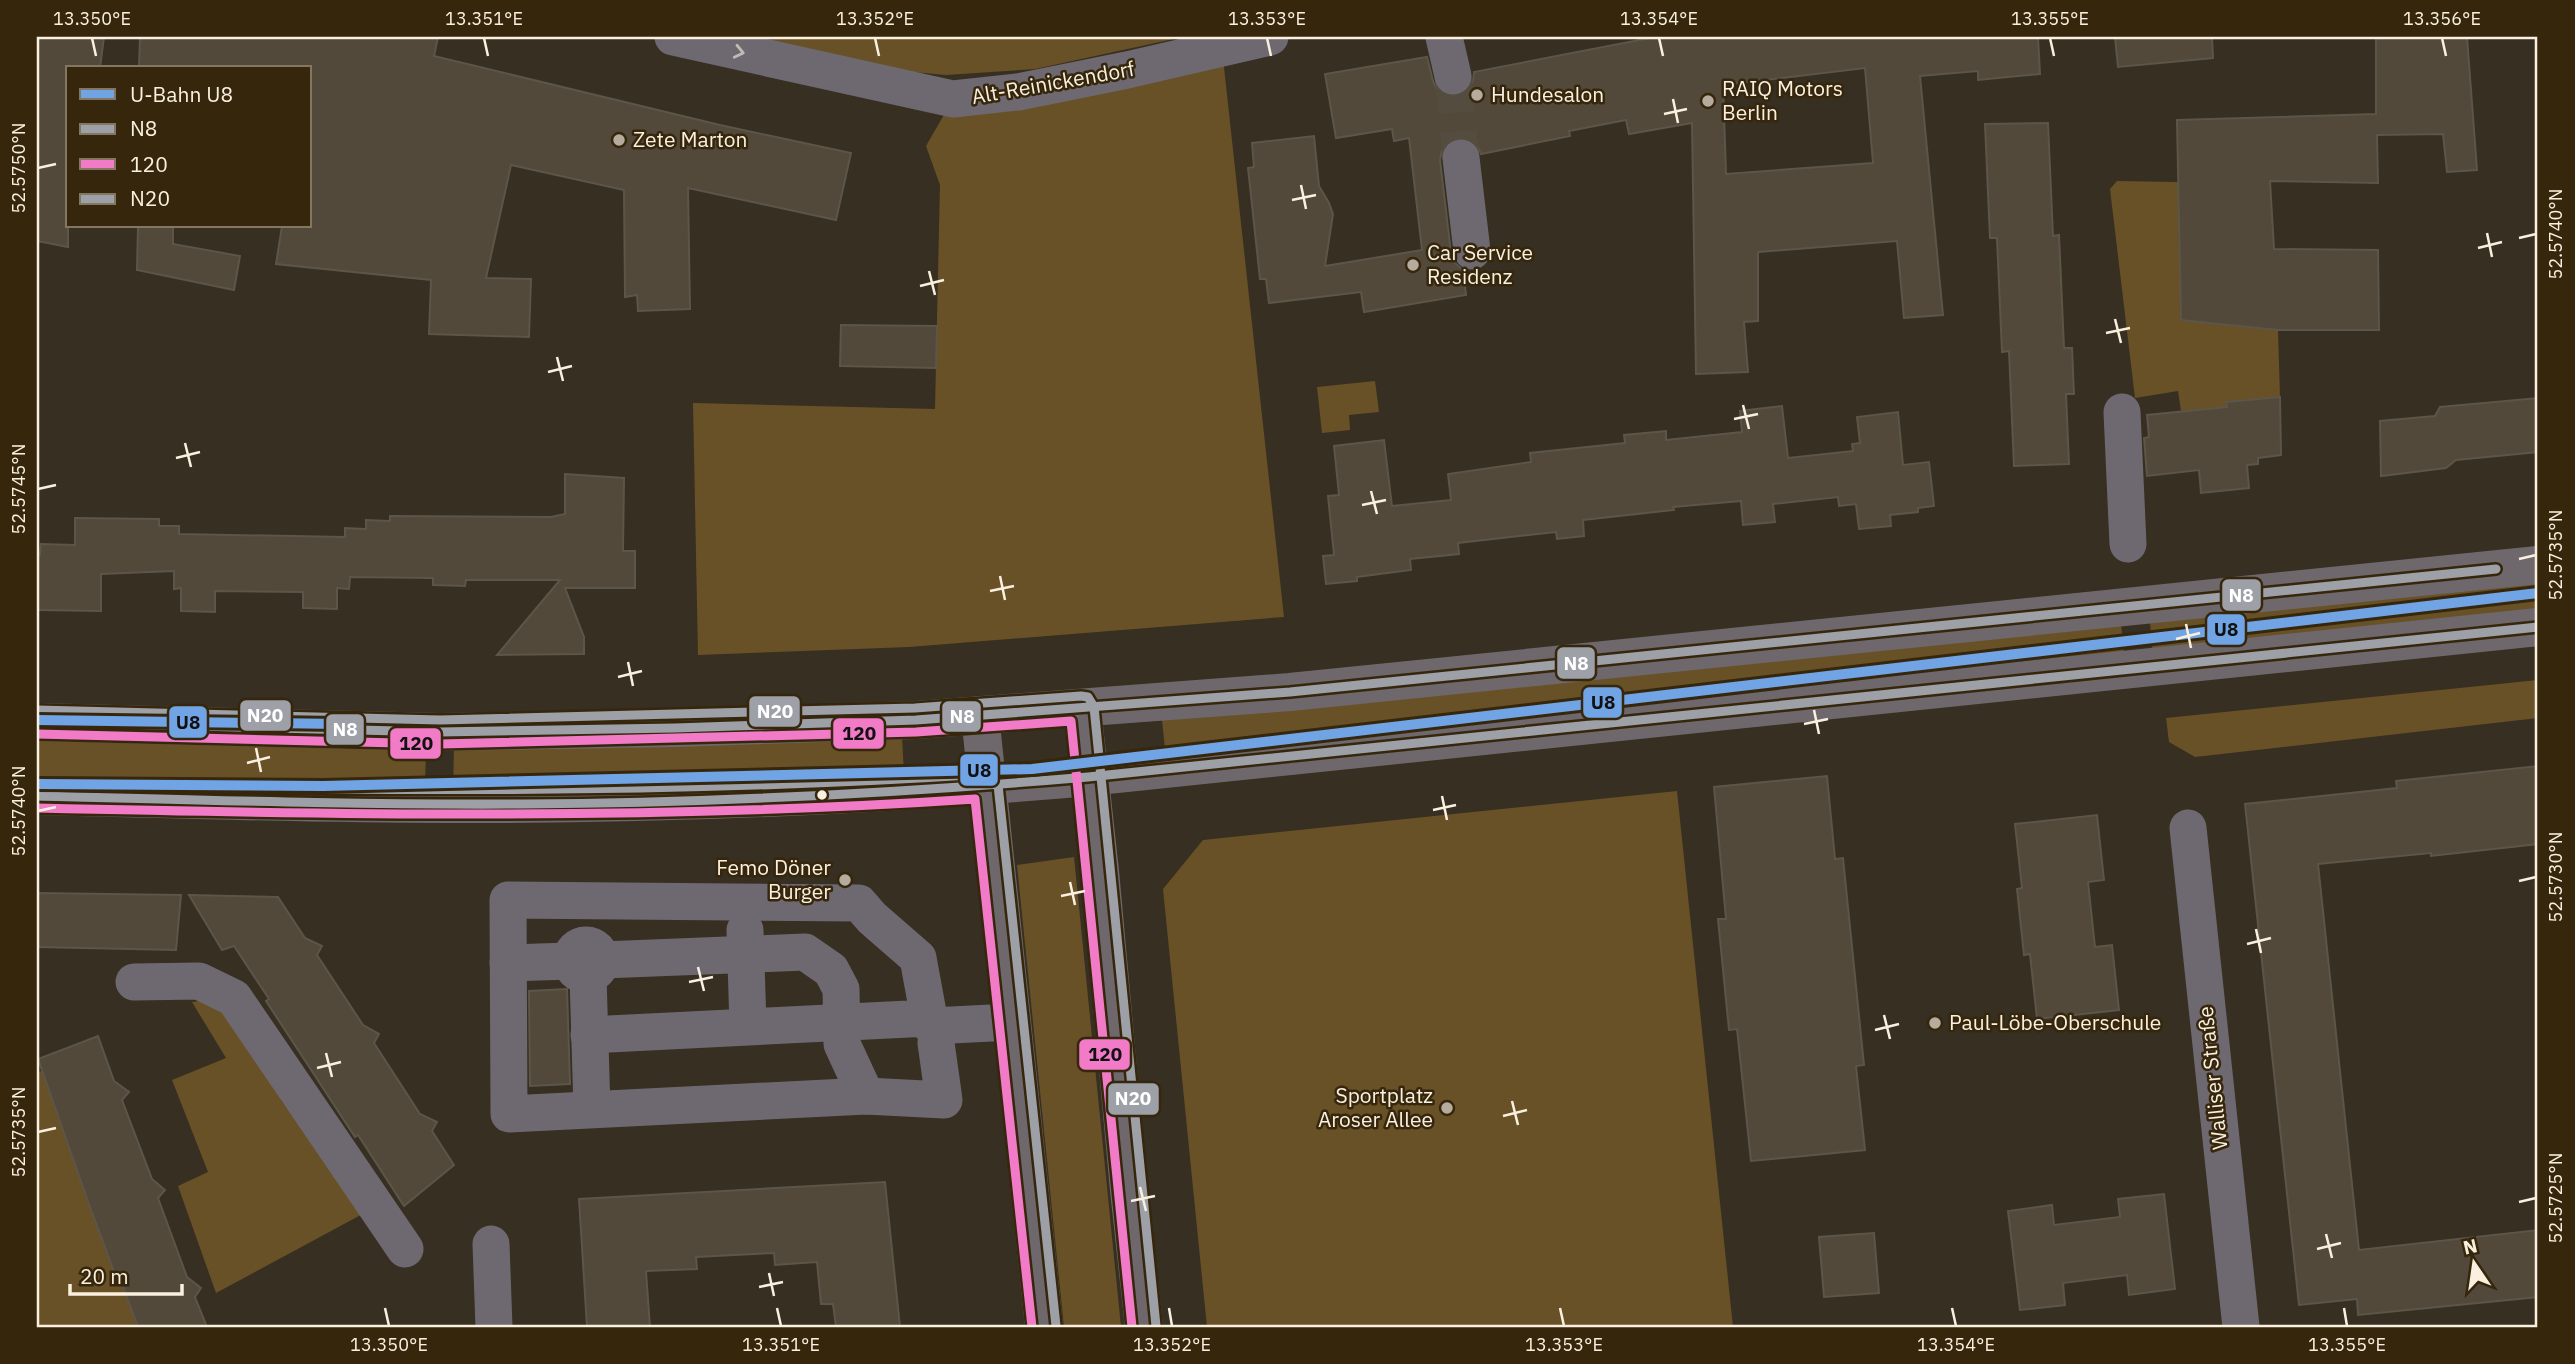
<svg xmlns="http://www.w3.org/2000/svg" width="2575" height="1364" font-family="'IBM Plex Sans',sans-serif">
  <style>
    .green { fill: #695127 }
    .building { fill: #52493a; stroke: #5c5549; stroke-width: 2; fill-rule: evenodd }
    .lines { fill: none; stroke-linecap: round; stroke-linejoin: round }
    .minor-tunnel { stroke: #544c3e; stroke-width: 37; stroke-dasharray: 37 18; stroke-linecap: butt }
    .minor { stroke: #6e6971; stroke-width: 37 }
    .major { stroke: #6e686c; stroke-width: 38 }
    .bus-1-casing { stroke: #36270c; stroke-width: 14 }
    .bus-2-casing { stroke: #36270c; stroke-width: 14 }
    .bus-3-casing { stroke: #36270c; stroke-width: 14 }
    .bus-1 { stroke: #9da0a7; stroke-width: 9 }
    .bus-2 { stroke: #f17bc7; stroke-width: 9 }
    .bus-3 { stroke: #9da0a7; stroke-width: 9 }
    .metro-1-casing { stroke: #36270c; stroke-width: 16 }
    .metro-1 { stroke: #70a4e4; stroke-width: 10 }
    .oneway { stroke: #c2bab4 }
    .ticks { fill: none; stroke: #faf0e0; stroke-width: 2.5 }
    .poi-dot { fill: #b6ac9d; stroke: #36270c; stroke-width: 2.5 }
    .bus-dot { fill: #faf0e0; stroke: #36270c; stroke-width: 2.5 }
    .labels { text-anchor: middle; stroke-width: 5; stroke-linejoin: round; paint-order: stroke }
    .street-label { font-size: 21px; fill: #faf0e0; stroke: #36270c }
    .poi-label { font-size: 21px; fill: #faf0e0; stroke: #36270c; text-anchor: start }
    .line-badge { stroke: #36270c; stroke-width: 2.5 }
    .badge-label { font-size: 19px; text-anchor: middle; font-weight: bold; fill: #fff }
    .pale-badge-label { font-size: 19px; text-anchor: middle; font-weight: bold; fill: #111 }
    .neatline { fill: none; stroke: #faf0e0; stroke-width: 2.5 }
    .ticks-label { font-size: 18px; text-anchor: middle; fill: #faf0e0 }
  </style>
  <rect width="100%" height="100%" fill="#372f21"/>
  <g class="green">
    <path d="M752,37H1183L1035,69L946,75L903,71Z"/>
    <path d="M1222,49L1284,617L909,647L698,655L693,403L935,409L940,185L926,146L953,99Z"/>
    <path d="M2117,181L2179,182L2278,330L2280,397L2226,402L2228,417L2205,419L2203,409L2181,411L2178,391L2135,398L2110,189Z"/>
    <path d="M1375,381L1379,412L1349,415L1350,430L1322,433L1317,387Z"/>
    <path d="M2538,581V610L2152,649L2150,621Z"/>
    <path d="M2121,624L2124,653L1165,749L1162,720Z"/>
    <path d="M2538,680V718L2195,757L2169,742L2166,718Z"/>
    <path d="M37,737L426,747L425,787L37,779Z"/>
    <path d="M902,737L904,774L614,787L453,788L454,748Z"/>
    <path d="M1677,791L1733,1327H1207L1163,889L1203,840Z"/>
    <path d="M1074,857L1121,1327H1064L1017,865Z"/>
    <path d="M208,1000L226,1009L255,1053L283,1103L370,1210L216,1293L178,1186L208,1172L172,1080L226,1058L192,1002Z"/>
    <path d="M43,1071L119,1285L122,1284L138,1327H37V1164L39,1163L37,1072Z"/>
  </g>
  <g class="building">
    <path d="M37,37H104L100,68H68V247L37,241Z"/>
    <path d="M140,37H438L434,56L720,125L851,153L836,220L688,188L690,309L638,311L637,295L625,297L624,190L511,165L486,278L531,279L529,337L429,334L431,280L276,264L282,226H310V68H139Z"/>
    <path d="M1655,37H2038L2040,74L1978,80V71L1920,76L1943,315L1904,318L1897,241L1758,252V321L1744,322L1748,372L1696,374L1692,123L1629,134L1626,120L1569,131L1570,136L1481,154L1477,145L1469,139L1458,137L1448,142L1442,150L1440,160L1451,253L1455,263L1463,270L1466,295L1364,312L1361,292L1269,303L1266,279H1260L1248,168L1254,167L1252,143L1314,136L1319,186L1329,203L1333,214L1325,266L1422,250L1409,138L1394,141L1392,129L1336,138L1325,74L1427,57L1433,81L1437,90L1446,96L1457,97L1468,91L1473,81L1474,72ZM1865,68L1873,163L1726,174L1723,85Z"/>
    <path d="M2115,37H2212L2213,58L2118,67Z"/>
    <path d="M2376,37H2467L2477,170L2447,172L2443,134L2377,135L2378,183L2270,181L2274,249L2378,250L2379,330H2278L2181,320L2177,120L2376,114Z"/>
    <path d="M2048,123L2053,236L2059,235L2064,348H2072L2074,394H2066L2069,464L2014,466L2009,351L2002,352L1997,238H1990L1985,124Z"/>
    <path d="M138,226H173V244L240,256L234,290L137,270Z"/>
    <path d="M841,325L937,326L936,368L840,366Z"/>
    <path d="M2280,397L2281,455L2258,458V464L2247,465L2249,488L2201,493L2199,470L2147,476L2144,438L2149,437L2147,415L2227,407L2226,402Z"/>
    <path d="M2538,398V452L2456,460L2446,468L2381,476L2380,421L2435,416L2440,407Z"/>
    <path d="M1782,406L1788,458L1853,451L1852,444L1860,443L1857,417L1898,412L1903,465L1929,462L1934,506L1918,508V512L1890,515L1891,526L1859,529L1856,504L1839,506L1838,497L1773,504L1775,522L1743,525L1741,501L1673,507L1674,510L1583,520L1584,536L1557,539L1556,532L1458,543L1459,554L1410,559L1411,570L1357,577V581L1326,584L1323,556L1334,555L1328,496L1339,495L1334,446L1384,440L1392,506L1451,500L1448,474L1531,462L1530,453L1625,443L1624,435L1666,431V440L1742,432L1740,411Z"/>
    <path d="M565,474L624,478L623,551H635V588H565L584,637V654L497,655L560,580H466L465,586L433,585V578L350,577L349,589L337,588V609L303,608V592L215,591V612L181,611V588L174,589V571L101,574V611L37,610V555H40L41,544L75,545V518L159,519V526H179V534L345,537V528L366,529V520L390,521V516L551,517L565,514Z"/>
    <path d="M2538,766V844L2431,856V853L2318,864L2359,1250L2538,1230V1297L2358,1315L2357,1299L2299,1305L2245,804L2397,788L2396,781Z"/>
    <path d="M1827,776L1835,859L1843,858L1864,1065L1856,1066L1865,1150L1751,1161L1737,1029L1729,1030L1718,919H1726L1714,787Z"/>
    <path d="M2097,815L2104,880L2088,882L2095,947L2112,945L2119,1010L2037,1019L2030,954L2024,955L2017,889L2022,888L2015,824Z"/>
    <path d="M37,893L181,895L176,950L37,947Z"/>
    <path d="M189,895L278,897L305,938L322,946L317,955L363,1025L379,1034L374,1043L420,1114L437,1122L432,1131L454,1165L404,1206L358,1135L355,1137L266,1001L269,999L234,946L222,950Z"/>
    <path d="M567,989L570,1084L530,1086L529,991Z"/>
    <path d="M98,1036L114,1081L129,1092L122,1100L152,1179L165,1190L158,1198L187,1277L201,1288L195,1297L207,1327H138L122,1284L119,1285L90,1207L38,1059Z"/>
    <path d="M885,1182L900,1327H836L833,1304H821L817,1262L775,1265L774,1253L696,1257L697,1269L646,1271L650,1327H587L579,1199Z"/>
    <path d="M2164,1194L2175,1289L2129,1295L2127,1275L2063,1283L2065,1305L2020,1310L2008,1211L2052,1205L2054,1225L2120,1217L2118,1199Z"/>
    <path d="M1874,1233L1879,1293L1824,1297L1819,1237Z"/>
  </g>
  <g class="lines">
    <path class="minor-tunnel" d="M1453,76L1461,158"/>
    <g class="minor">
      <path d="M673,37L953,99L1018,92L1127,70L1270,37"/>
      <path d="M1444,37L1453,76"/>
      <path d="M1461,158L1472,251"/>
      <path d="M2122,412L2128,544"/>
      <path d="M2188,828L2241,1327"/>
      <path d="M745,930L748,1026"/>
      <circle cx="586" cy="960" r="15"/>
      <path d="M602,960L805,952L831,970L841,989L842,1044L866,1096"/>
      <path d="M508,963L570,961"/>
      <path d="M588,976L592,1109"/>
      <path d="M134,982L199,981L234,998L405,1249"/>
      <path d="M931,1026L1012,1022"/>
      <path d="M589,1035L929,1018L918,958L872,918L859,903L508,900L509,1114L866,1096L944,1100L936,1043"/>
      <path d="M491,1244L494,1327"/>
    </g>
    <g class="major">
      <path d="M1082,708L1100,871L1129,1190L1144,1327"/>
      <path d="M980,715L1044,1327"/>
      <path d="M37,722L440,732L675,728L916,720L1290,692L2538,565"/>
      <path d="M37,796C172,799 308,804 444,804C659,805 874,796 1088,777L2538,627"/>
    </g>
    <defs>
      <g id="bus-1">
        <path d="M37,722L440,732L675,728L916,720L1290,692L2496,569"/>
        <path d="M37,796C199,800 361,805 523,804C712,803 900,793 1088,777L2538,627"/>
      </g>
      <g id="bus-2">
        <path d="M37,734L440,744L916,732L1071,721L1132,1327"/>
        <path d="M37,808C350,815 662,820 975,799L1032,1327"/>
      </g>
      <g id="bus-3">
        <path d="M37,710L440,720L915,708L1081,696L1088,697L1094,707L1156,1326"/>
        <path d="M37,784C354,791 669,795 985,774L992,775L998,785L1056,1326"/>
      </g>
    </defs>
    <use href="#bus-1" class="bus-1-casing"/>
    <use href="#bus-2" class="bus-2-casing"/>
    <use href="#bus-3" class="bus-3-casing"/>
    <use href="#bus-1" class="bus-1"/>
    <use href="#bus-2" class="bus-2"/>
    <use href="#bus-3" class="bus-3"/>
    <defs>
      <g id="metro-1">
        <path d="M37,720L339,724"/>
        <path d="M37,784L323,786L1032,769L2538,593"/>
      </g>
    </defs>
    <use href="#metro-1" class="metro-1-casing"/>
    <use href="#metro-1" class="metro-1"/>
  </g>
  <defs><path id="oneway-chevron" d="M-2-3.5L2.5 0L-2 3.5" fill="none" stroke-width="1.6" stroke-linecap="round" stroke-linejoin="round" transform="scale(1.75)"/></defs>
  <use class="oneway" href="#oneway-chevron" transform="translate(739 52) rotate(13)"/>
  <path class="ticks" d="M92,38L96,56M484,38L488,56M875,38L879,56M1267,38L1271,56M1659,38L1663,56M2050,38L2054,56M2442,38L2446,56M1673,99L1678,123M1664,114L1687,109M38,168L56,164M1301,185L1306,209M1292,200L1316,195M2487,233L2492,257M2519,238L2536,234M2478,248L2502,242M929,271L935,295M920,286L944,280M2115,319L2121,343M2106,333L2130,328M557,357L563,381M548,372L572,366M1743,405L1749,429M1734,419L1758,414M185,443L191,467M176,458L200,452M38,489L56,485M1371,491L1377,514M1362,505L1386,500M2519,559L2536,555M1000,576L1005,600M990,591L1014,586M2186,624L2191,648M2176,639L2200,633M628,662L633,686M618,677L642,671M1814,710L1819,734M1804,724L1828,719M256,748L261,772M247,763L270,757M1442,796L1447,820M1433,810L1456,805M38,811L56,807M2519,881L2536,877M1070,882L1075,905M1061,896L1085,891M2256,929L2261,953M2247,944L2271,938M698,967L704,991M689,982L713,977M1884,1015L1890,1039M1875,1030L1899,1024M326,1053L332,1077M317,1068L341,1062M1512,1101L1518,1125M1503,1116L1527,1110M38,1132L56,1128M1140,1187L1146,1211M1131,1201L1155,1196M2519,1202L2536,1198M2326,1234L2332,1258M2317,1249L2341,1243M769,1273L774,1296M759,1287L783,1282M385,1308L389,1326M777,1308L781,1326M1169,1308L1172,1326M1560,1308L1564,1326M1952,1308L1956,1326M2344,1308L2347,1326"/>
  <g class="poi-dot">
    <circle cx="1477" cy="95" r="7"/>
    <circle cx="1708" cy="101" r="7"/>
    <circle cx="619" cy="140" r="7"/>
    <circle cx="1413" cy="265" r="7"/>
    <circle cx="845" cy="880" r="7"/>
    <circle cx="1935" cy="1023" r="7"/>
    <circle cx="1447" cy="1108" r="7"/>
  </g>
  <circle class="bus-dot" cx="822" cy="795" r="6"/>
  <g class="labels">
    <g class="street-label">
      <text transform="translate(1053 83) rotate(-10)" y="7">Alt-Reinickendorf</text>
      <text transform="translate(2213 1078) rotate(-96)" y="7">Walliser Straße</text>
    </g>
    <g class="poi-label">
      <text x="1722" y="96">RAIQ Motors<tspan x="1722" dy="24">Berlin</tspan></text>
      <text x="1491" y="102">Hundesalon</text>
      <text x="633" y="147">Zete Marton</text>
      <text x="1427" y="260">Car Service<tspan x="1427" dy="24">Residenz</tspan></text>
      <text x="831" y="875" text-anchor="end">Femo Döner<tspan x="831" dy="24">Burger</tspan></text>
      <text x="1949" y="1030">Paul-Löbe-Oberschule</text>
      <text x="1433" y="1103" text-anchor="end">Sportplatz<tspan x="1433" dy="24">Aroser Allee</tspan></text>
    </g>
  </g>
  <g class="line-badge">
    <rect x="2221" y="578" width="41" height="34" rx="7" fill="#9da0a7"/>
    <rect x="2206" y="613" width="40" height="33" rx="7" fill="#70a4e4"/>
    <rect x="1556" y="646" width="40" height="34" rx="7" fill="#9da0a7"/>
    <rect x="1582" y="686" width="41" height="33" rx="7" fill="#70a4e4"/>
    <rect x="748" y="695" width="53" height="33" rx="7" fill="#9da0a7"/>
    <rect x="239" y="699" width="53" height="33" rx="7" fill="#9da0a7"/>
    <rect x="941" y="700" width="41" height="33" rx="7" fill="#9da0a7"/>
    <rect x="168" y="705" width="40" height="34" rx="7" fill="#70a4e4"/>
    <rect x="325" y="713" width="40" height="33" rx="7" fill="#9da0a7"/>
    <rect x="832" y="717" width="53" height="33" rx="7" fill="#f17bc7"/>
    <rect x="389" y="727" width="53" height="33" rx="7" fill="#f17bc7"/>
    <rect x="959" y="753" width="40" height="34" rx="7" fill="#70a4e4"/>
    <rect x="1078" y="1038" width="53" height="33" rx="7" fill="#f17bc7"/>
    <rect x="1107" y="1082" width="53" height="34" rx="7" fill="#9da0a7"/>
  </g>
  <g class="badge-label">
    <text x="2241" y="602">N8</text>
    <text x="1576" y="670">N8</text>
    <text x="775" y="718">N20</text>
    <text x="265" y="722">N20</text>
    <text x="962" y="723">N8</text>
    <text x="345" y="736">N8</text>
    <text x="1133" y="1105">N20</text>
  </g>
  <g class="pale-badge-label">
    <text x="2226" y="636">U8</text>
    <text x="1603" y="709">U8</text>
    <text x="188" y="729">U8</text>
    <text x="859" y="740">120</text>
    <text x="416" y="750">120</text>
    <text x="979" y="777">U8</text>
    <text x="1105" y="1061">120</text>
  </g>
  <rect width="2575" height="1364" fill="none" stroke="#36270c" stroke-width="77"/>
  <rect x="66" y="66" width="245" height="161" fill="#36270c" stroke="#847761" stroke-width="2"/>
  <rect x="80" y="89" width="35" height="10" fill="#70a4e4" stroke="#847761" stroke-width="2"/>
  <text x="130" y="102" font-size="21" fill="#faf0e0">U-Bahn U8</text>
  <rect x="80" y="124" width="35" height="10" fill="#9da0a7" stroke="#847761" stroke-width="2"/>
  <text x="130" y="136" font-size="21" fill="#faf0e0">N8</text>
  <rect x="80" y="159" width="35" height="10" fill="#f17bc7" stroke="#847761" stroke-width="2"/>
  <text x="130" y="172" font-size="21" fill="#faf0e0">120</text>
  <rect x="80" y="194" width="35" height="10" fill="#9da0a7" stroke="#847761" stroke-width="2"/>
  <text x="130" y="206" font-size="21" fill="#faf0e0">N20</text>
  <g transform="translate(2474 1263) rotate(347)" stroke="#36270c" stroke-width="5" paint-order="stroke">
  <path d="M0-5L12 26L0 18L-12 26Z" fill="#faf0e0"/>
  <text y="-10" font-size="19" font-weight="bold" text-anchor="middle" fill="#faf0e0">N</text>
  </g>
  <path d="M70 1284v10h112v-10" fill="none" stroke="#faf0e0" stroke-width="3.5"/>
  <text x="80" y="1284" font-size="21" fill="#faf0e0" stroke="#36270c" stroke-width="5" paint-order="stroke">20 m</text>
  <rect x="38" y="38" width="2498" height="1288" class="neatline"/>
  <g class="ticks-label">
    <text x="92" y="25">13.350°E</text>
    <text x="484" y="25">13.351°E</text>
    <text x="875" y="25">13.352°E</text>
    <text x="1267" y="25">13.353°E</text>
    <text x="1659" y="25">13.354°E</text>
    <text x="2050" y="25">13.355°E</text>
    <text x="2442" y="25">13.356°E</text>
    <text transform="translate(19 168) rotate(-90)" y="6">52.5750°N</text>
    <text transform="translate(2556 234) rotate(-90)" y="6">52.5740°N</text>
    <text transform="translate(19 489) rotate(-90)" y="6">52.5745°N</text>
    <text transform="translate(2556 555) rotate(-90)" y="6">52.5735°N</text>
    <text transform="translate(19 811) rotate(-90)" y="6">52.5740°N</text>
    <text transform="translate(2556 877) rotate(-90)" y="6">52.5730°N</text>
    <text transform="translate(19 1132) rotate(-90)" y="6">52.5735°N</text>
    <text transform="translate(2556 1198) rotate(-90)" y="6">52.5725°N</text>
    <text x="389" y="1351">13.350°E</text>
    <text x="781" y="1351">13.351°E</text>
    <text x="1172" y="1351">13.352°E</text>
    <text x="1564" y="1351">13.353°E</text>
    <text x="1956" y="1351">13.354°E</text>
    <text x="2347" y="1351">13.355°E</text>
  </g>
</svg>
